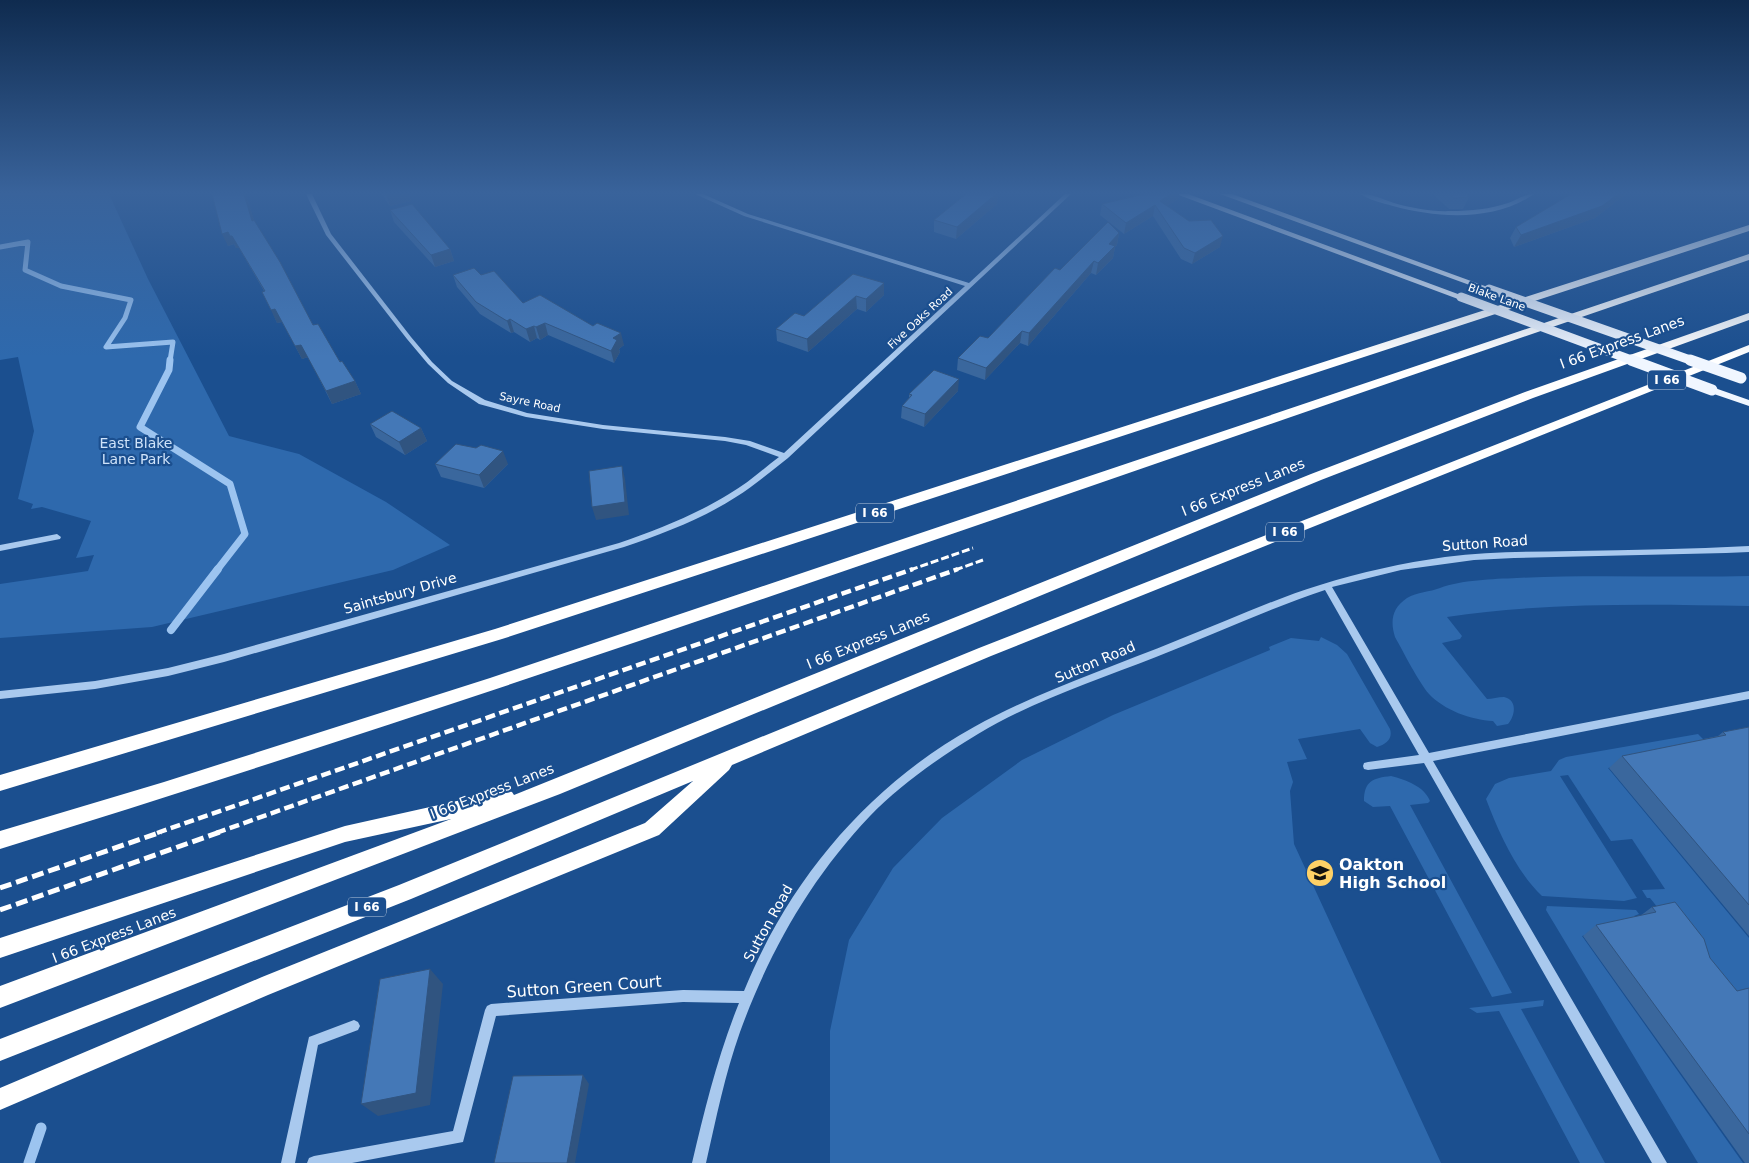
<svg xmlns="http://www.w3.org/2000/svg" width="1749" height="1163" font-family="'DejaVu Sans',sans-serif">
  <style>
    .green { fill: #2e69ad }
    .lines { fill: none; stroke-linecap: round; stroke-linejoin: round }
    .stream-far3 { stroke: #9cc4f0; stroke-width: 5 }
    .stream-far2 { stroke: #9cc4f0; stroke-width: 7 }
    .stream-far1 { stroke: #9cc4f0; stroke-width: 8 }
    .stream { stroke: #9cc4f0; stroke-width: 11 }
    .minor { fill: #a9c9ee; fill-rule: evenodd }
    .major { fill: #f0f6ff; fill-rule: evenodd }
    .highway { fill: #fff; fill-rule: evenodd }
    .rail-far2 { stroke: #fff; stroke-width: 3; stroke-dasharray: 8 3; stroke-linecap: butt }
    .rail-far1 { stroke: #fff; stroke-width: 4.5; stroke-dasharray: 10 4.5; stroke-linecap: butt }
    .rail { stroke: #fff; stroke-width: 5; stroke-dasharray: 12 5; stroke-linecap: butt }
    .major-bridge-far1 { stroke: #f0f6ff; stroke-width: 9 }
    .major-bridge { stroke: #f0f6ff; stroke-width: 11 }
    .wall { fill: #3a679d }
    .shaded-wall { fill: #305480 }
    .building { fill: #4478b7; stroke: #305480 }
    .labels { text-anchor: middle; stroke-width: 4.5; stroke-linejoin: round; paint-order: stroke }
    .far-street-label { font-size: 11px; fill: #fff; stroke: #1b4f8f }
    .shield { fill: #1b4f8f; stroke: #bbcadd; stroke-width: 1 }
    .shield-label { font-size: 12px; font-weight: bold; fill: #fff }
    .street-label { font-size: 14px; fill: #fff; stroke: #1b4f8f }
    .park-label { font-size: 14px; fill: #cfe3fa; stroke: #1b4f8f }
    .near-poi-label { font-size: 16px; font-weight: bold; fill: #fff; stroke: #1b4f8f; text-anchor: start }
    .near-street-label { font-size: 16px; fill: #fff; stroke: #1b4f8f }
  </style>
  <rect width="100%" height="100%" fill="#1b4f8f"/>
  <path class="green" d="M0 194H109L148 279 229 436 299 454 386 502 450 545 393 570 152 627 0 638V584L88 571 94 555 76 558 91 521 42 507 31 509 33 504 18 499 34 431 18 357 0 360Z
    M1749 576V606C1648 604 1547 602 1447 617L1462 636 1460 639 1442 643 1487 699C1492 699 1498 697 1504 697 1518 700 1515 716 1508 724L1497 726 1493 721C1471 720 1444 710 1429 694 1418 681 1404 653 1395 637 1390 621 1392 608 1407 598 1417 592 1430 592 1440 588 1461 580 1493 579 1517 578 1594 574 1672 578 1749 576Z
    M1321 637 1337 645 1347 654 1390 729C1393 739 1386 744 1377 747L1370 743 1360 729 1298 739 1307 759 1287 762 1293 782 1290 791 1294 844 1441 1163H830V1031L849 940 893 868 942 818 1022 760 1113 715 1270 650 1269 647 1291 638 1319 641Z
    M1698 734 1711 747 1608 768 1749 938V991L1719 999 1691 949 1650 898H1647L1642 890 1665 889 1632 839 1611 841 1568 775 1560 776 1637 898 1624 901 1542 896C1516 871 1499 833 1486 799L1495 784 1509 778 1551 771 1559 760 1566 757Z
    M1391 776C1406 780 1424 786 1430 801L1428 803 1410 805 1512 993 1492 997 1390 806 1373 807 1364 801C1364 781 1373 778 1391 776Z
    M1547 906 1636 910 1639 914 1634 916 1637 922 1582 936 1743 1163H1698L1546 910Z
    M1544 1000 1543 1006 1521 1009 1605 1163H1580L1499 1011 1477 1013 1469 1008Z"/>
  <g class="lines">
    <path class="stream-far3" d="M0 247 28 242 25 270 61 286 131 300 125 318 106 347 173 342 170 361"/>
    <path class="stream-far2" d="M170 360 169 370 140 427 230 484 245 534 217 570"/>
    <path class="stream-far1" d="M171 630 218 569"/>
    <path class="stream" d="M29 1163 41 1128"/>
    <path class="minor" d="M306 194H312L331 234 411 337 432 362 452 381 485 400 527 413 603 425 725 437 750 441 784 453 965 286 744 216 695 194H703L748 214 969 283 1065 194H1071L788 458C771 471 754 486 736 497 702 519 662 534 624 547L224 662 168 676 95 689 0 699V691L95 681 168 668 224 654 619 543C657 530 695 515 729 494 747 484 763 469 779 457L746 445 725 441 603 429 526 417 479 404 448 383 428 364 407 339 326 235Z
      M1360 194C1372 194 1383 199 1394 203 1412 208 1432 212 1451 211 1471 211 1490 209 1508 203 1517 200 1524 194 1534 194 1494 222 1437 218 1393 206 1382 203 1370 200 1360 194Z
      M57 534 61 537 60 539 0 551V545Z
      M1749 546V552L1726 553 1514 558 1474 560 1401 570 1332 587 1429 753 1749 691V699L1433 761 1667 1163H1652L1424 763 1368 770 1364 769 1363 766 1364 763 1368 762 1419 755 1325 590C1268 609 1213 635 1156 657 1097 680 1033 701 978 734 941 756 900 785 870 816 811 878 769 952 740 1032 725 1074 716 1119 706 1163H692C705 1108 718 1055 739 1003L683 1002 496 1016 463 1142 352 1163H307L309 1158 314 1156 453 1131 485 1010 487 1006 491 1004 683 990 744 991C789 880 869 785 974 727 1039 691 1110 668 1178 640 1225 622 1271 600 1320 585 1361 572 1403 563 1445 557 1488 551 1531 552 1574 551 1632 550 1691 549 1749 546Z
      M354 1020 358 1022 360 1026 358 1030 318 1045 295 1163H281L309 1037Z"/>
    <path class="major" d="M1176 194H1188L1466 297 1464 299H1458Z
      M1220 194H1232L1493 289 1489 292 1486 291Z
      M1712 387 1749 400V406L1708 392 1707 390Z"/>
    <path class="highway" d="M1749 225V231L502 639 0 791V775L495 629Z
      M1749 254V260C1166 457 588 667 0 849V831L164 782 490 678Z
      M1749 313V320L1533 398 1321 480 560 794 0 1008V986L451 819 345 842 0 958V938L345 826 506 790 512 792 514 795 1311 474 1525 392Z
      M1749 345V352L991 656 732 765 729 770 659 835 268 995 0 1110V1088L262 977 645 823 693 781 411 899 0 1061V1039L399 885 979 648Z"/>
    <path class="rail-far2" d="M910 570 973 548
      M955 570 983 560"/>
    <path class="rail-far1" d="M157 833 913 569
      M216 833 958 569"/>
    <path class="rail" d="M0 888 161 832
      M0 910 220 832"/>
    <path class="major-bridge-far1" d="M1489 289 1693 361
      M1461 297 1634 361"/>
    <path class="major-bridge" d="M1631 360 1712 390
      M1690 360 1741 378"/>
  </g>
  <path class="wall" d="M212 194H246L254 221 313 325 355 381 361 394 332 404 308 357 302 359 282 322 277 323 264 291 239 248H236L234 244 228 246Z
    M381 194H409L411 201 390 206Z
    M966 194H998L997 204 956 239 934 232V220Z
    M1144 194H1179L1178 199 1167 206 1220 247 1192 264 1181 259 1153 216 1124 234 1100 215 1102 204Z
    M1433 194H1468L1469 197 1463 209H1449Z
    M1571 194H1626L1595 218 1514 247 1510 238 1516 227Z
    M390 210 450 249 454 261 435 267 394 222Z
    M1119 233 1117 245 1115 247 1113 258 1096 275 1091 273 1028 346 1020 343 985 380 957 370 958 358 988 338 1060 270Z
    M453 275H481L523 303 624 345 619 349 620 352 614 363 548 335 540 340 537 338 530 342 514 332 511 333 480 314 457 287Z
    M884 283V295L866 312 857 309 808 352 777 341 776 329 804 316Z
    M958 391 924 427 901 418 902 406 909 398V394Z
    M370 424 421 428 427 441 405 455 376 437Z
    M435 464H508L484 488 441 477Z
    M1749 727V936L1609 768 1622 756 1718 736 1723 732Z
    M1652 907 1710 958 1737 991 1749 988V1163H1745L1583 936 1596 925 1640 916Z"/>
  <path class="shaded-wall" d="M244 194H246L258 233 252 221Z
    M386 194H409L411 201 390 206Z
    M996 194H998L997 204 956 239 957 227Z
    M1171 194H1179L1178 199 1159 211 1160 201Z
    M1618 194H1626L1595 218 1514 247 1521 235Z
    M1155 205 1153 216 1124 234 1126 223Z
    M228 232 232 236 239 248H236L234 244 228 246 222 234Z
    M1119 233 1117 245 1115 247 1113 258 1096 275 1098 263 1109 244Z
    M1223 236 1220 247 1192 264 1195 253Z
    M450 249 454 261 435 267 431 255Z
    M1094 261 1091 273 1028 346 1029 333Z
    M884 283V295L866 312V299Z
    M856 296 857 309 808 352 807 339Z
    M275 309 282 322 277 323 271 310Z
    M510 319 514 332 511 333 507 321Z
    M545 323 548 335 540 340 536 327Z
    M534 326 537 338 530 342 526 329Z
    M1022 331 1020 343 985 380 986 368Z
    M621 333 624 345 619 349 620 352 614 363 611 351 613 338Z
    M301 345 308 357 302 359 295 346Z
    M959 379 958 391 924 427 925 414Z
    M355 381 361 394 332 404 326 391Z
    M421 428 427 441 405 455 399 442Z
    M503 451 508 464 484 488 479 475Z
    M622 466 625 479 629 515 596 520 592 507Z
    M430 969 443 984 430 1105 378 1116 361 1104Z
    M583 1075 589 1084 575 1163H567Z"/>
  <path class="building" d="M212 194H244L252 221 254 220 280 262 313 325 318 324 340 362 342 361 355 381 326 391 301 345 295 346 275 309 271 310 262 292 265 291 232 236H230L228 232 222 234Z
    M966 194H996L957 227 934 220Z
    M1144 194H1171L1160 201 1189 221 1211 220 1223 236 1195 253 1184 248 1155 205 1126 223 1102 204Z
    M1451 194H1468L1469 197 1454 198Z
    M1571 194H1618L1602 206 1521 235 1516 227Z
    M412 204 450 249 431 255 390 210Z
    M1108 222 1119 233 1109 244 1115 246 1098 263 1094 261 1029 333 1022 331 986 368 958 358 980 336 988 338 1055 268 1060 270Z
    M474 268 481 275 494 271 523 303 540 295 593 326 597 323 621 333 613 338 617 340 611 351 545 323 536 327 534 326 526 329 510 319 507 321 476 302 453 275Z
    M853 274 884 283 866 299 856 296 807 339 776 329 795 313 804 316Z
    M934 370 959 379 925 414 902 406 912 395 909 394Z
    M392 411 421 428 399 442 370 424Z
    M456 444 476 448 481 445 503 451 479 475 435 464Z
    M622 466 625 502 592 507 589 471Z
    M1749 727V905L1622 756 1726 735 1723 732Z
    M1675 902 1704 939 1710 958 1737 991 1749 988V1134L1596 925 1656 912 1652 907Z
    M430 969 416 1093 361 1104 380 979Z
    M583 1075 567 1163H494L513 1076Z"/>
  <linearGradient id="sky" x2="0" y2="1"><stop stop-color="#0f2b4f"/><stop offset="0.54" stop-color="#39639b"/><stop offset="1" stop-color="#39639b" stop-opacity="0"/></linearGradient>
  <rect width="1749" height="357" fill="url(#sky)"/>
  <defs>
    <symbol id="school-disc" viewBox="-11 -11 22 22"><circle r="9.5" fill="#ffd166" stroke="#1b4f8f"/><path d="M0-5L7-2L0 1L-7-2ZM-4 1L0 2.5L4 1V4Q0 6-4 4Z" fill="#111"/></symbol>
  </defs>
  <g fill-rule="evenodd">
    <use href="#school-disc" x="1304" y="857" width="32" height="32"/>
  </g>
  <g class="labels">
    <g class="far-street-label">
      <text transform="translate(1497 297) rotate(20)" y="4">Blake Lane</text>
      <text transform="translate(920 318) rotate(-43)" y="4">Five Oaks Road</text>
      <text transform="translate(530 402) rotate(12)" y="4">Sayre Road</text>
    </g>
    <g class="shield">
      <rect x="1648" y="370.5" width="38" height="19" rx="4"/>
      <rect x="856" y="503.5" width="38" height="19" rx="4"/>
      <rect x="1266" y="522.5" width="38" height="19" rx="4"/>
      <rect x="348" y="897.5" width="38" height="19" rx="4"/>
    </g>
    <g class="shield-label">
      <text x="1667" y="384">I 66</text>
      <text x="875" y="517">I 66</text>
      <text x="1285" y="536">I 66</text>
      <text x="367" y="911">I 66</text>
    </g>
    <g class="street-label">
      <text transform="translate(1622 342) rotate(-20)" y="5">I 66 Express Lanes</text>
      <text transform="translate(1243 487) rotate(-22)" y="5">I 66 Express Lanes</text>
      <text transform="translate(1485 543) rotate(-4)" y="5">Sutton Road</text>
      <text transform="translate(400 593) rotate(-16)" y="5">Saintsbury Drive</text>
      <text transform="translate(868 640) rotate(-22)" y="5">I 66 Express Lanes</text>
      <text transform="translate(1095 662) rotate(-23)" y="5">Sutton Road</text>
      <text transform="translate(492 791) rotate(-21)" y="5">I 66 Express Lanes</text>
      <text transform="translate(768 923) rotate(-61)" y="5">Sutton Road</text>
      <text transform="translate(114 935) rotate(-21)" y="5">I 66 Express Lanes</text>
    </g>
    <g class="park-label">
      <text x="136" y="448">East Blake<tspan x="136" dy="16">Lane Park</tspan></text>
    </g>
    <g class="near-poi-label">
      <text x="1339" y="870">Oakton<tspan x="1339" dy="18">High School</tspan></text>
    </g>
    <g class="near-street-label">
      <text transform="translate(584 986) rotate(-4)" y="6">Sutton Green Court</text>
    </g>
  </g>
</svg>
